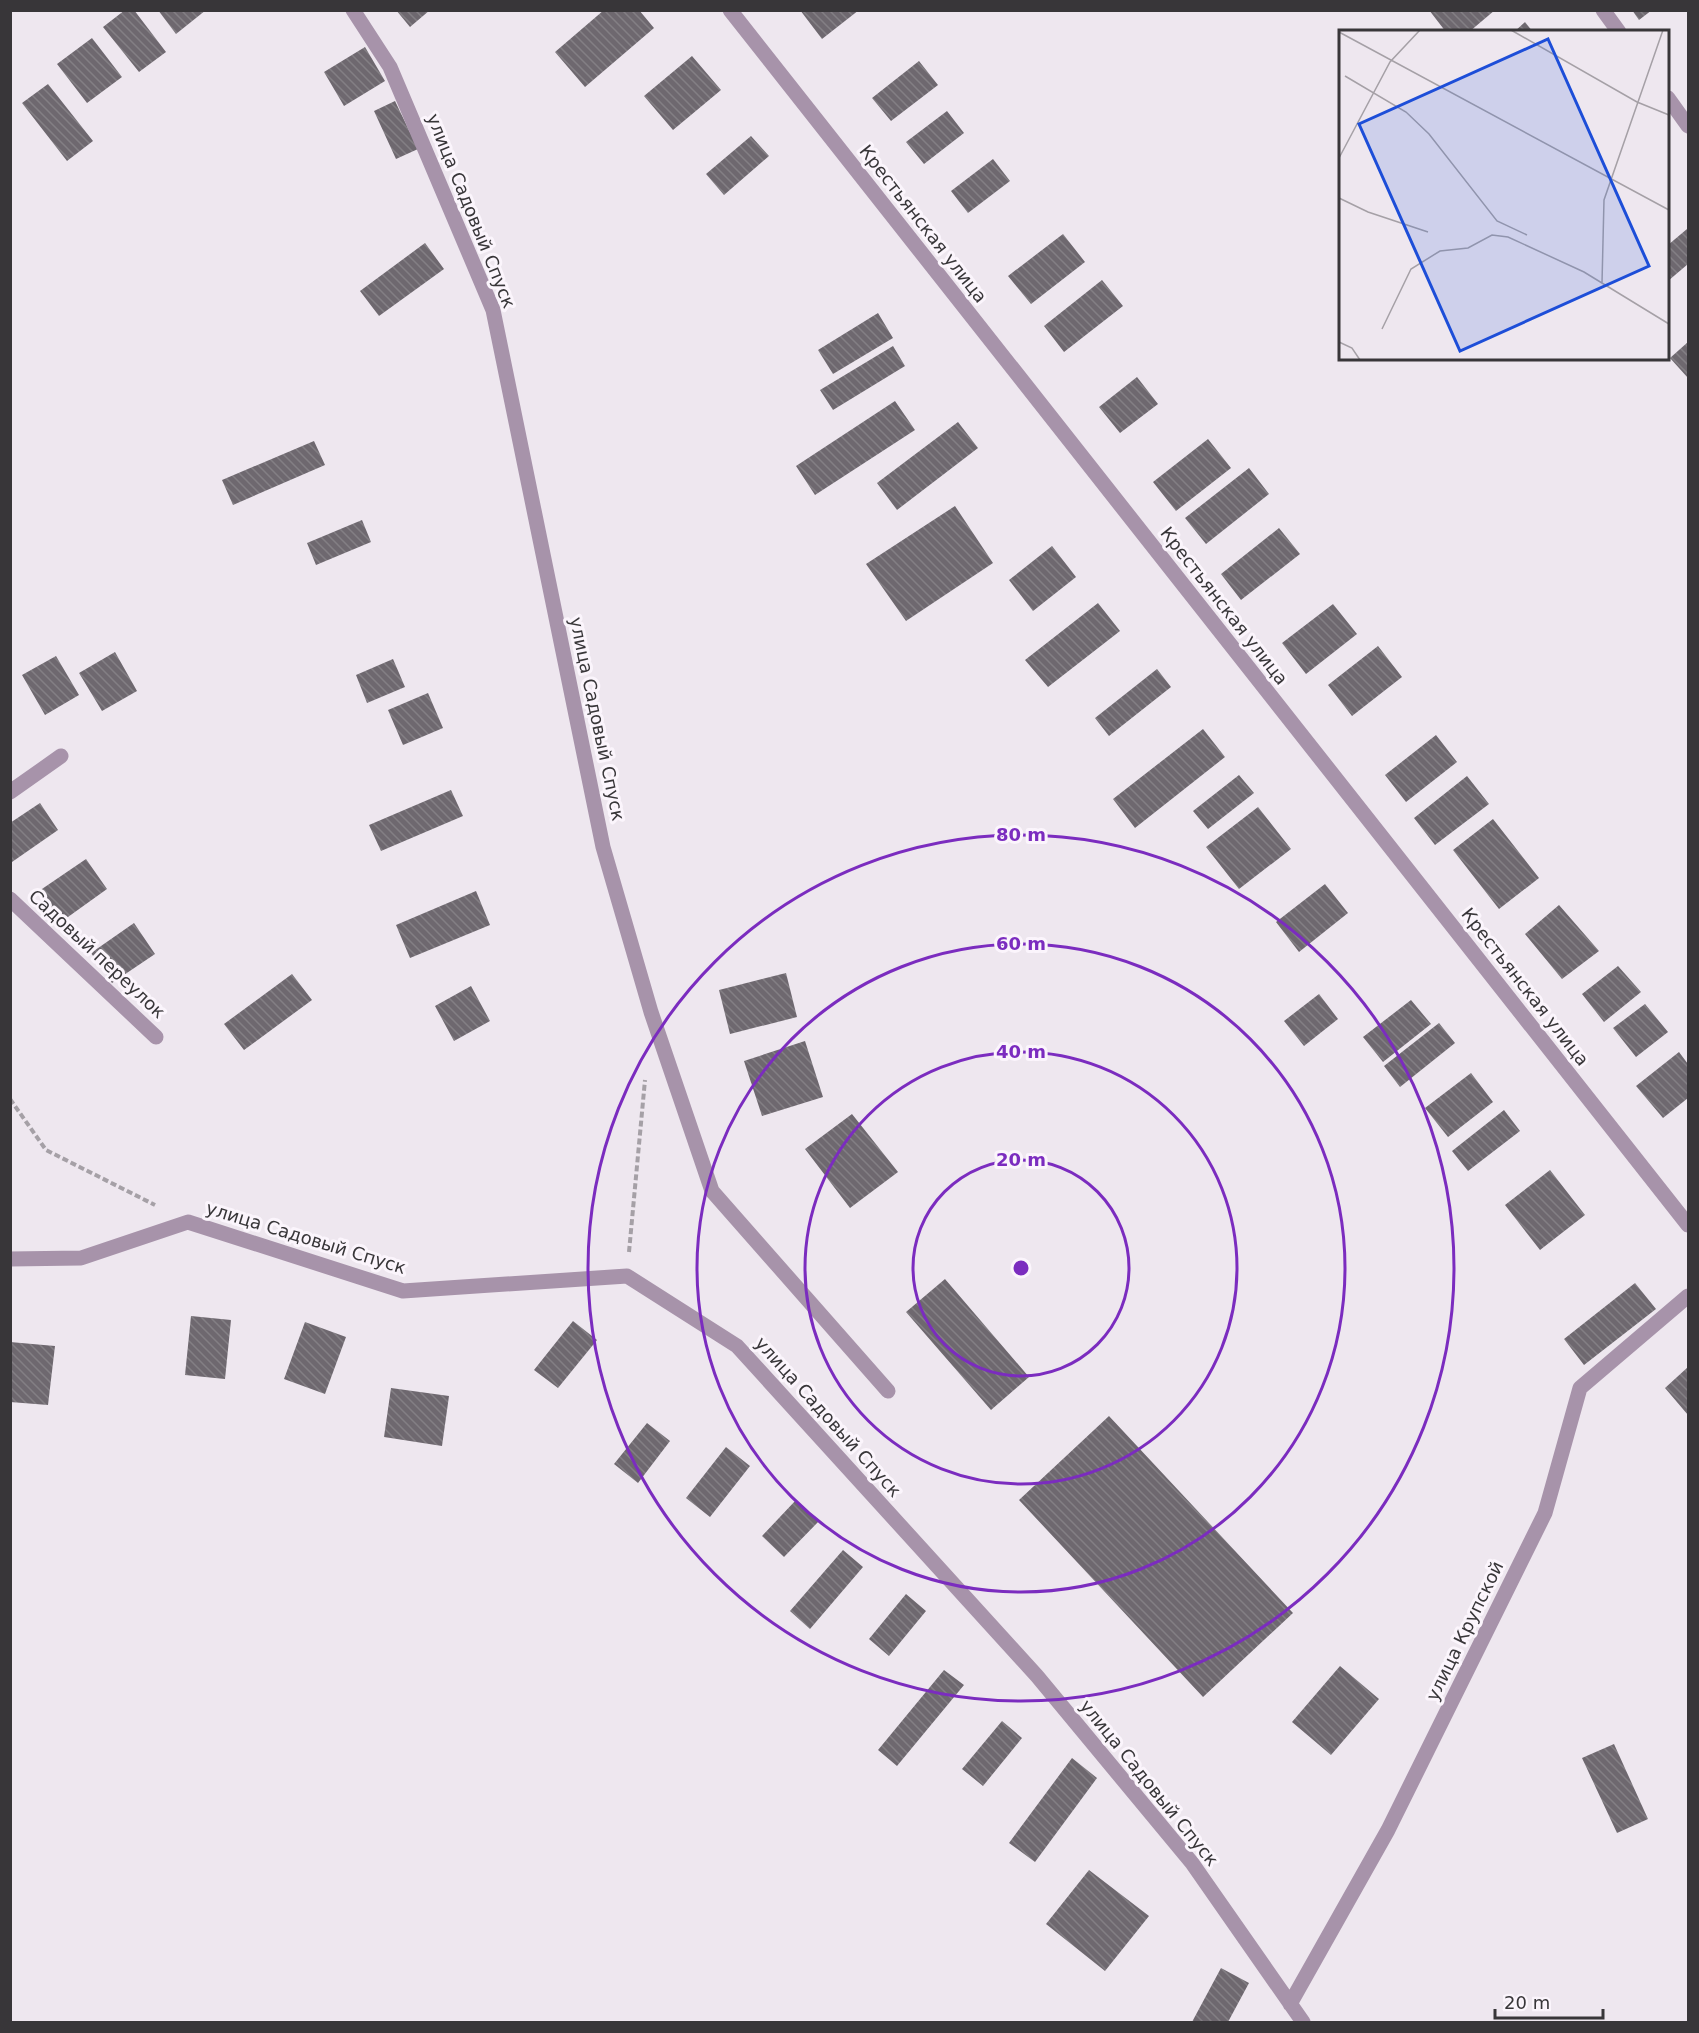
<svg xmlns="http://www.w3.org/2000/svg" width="1699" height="2033" font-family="'DejaVu Sans',sans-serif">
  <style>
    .building { fill: url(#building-back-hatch) }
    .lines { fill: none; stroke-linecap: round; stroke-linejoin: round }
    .path { stroke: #a5a0a6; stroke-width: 4; stroke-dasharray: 6 3; stroke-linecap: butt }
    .lane { stroke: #a793aa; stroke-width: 15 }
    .street { stroke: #a793aa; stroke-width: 15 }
    .ring { fill: none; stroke: #7b2cbf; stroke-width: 3 }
    .labels { text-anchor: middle; stroke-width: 6; stroke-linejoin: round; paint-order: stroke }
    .street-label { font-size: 18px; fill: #383639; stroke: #fbf5fc }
    .inset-road { fill: none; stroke: #a5a0a6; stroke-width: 1.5 }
    .view { fill: #1d4ed8; fill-opacity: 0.15; stroke: #1d4ed8; stroke-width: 3 }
    .inset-edge { fill: none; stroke: #383639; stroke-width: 3 }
    .centre { fill: #7b2cbf; stroke: #fbf5fc; stroke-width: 3 }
    .ring-label { font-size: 18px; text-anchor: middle; font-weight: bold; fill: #7b2cbf; stroke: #fbf5fc; stroke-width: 6; stroke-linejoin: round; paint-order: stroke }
  </style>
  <defs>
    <pattern id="building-back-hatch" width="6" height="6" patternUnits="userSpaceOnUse" patternTransform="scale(1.5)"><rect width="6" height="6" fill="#6e686f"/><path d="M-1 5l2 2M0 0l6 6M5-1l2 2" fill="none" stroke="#837f84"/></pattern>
  </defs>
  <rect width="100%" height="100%" fill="#eee7ef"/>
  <path class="building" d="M125 10H134L166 52 139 72 103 27Z
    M158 10H206L176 34Z
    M396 10H430L410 27Z
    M604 10H639L654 28 585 87 555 52Z
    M800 10H859L822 39Z
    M1429 10H1495L1469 32H1446Z
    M1632 10H1652L1639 20Z
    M1525 22 1533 32H1514Z
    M92 38 122 77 87 103 57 64Z
    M365 47 385 81 344 106 324 72Z
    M692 56 721 90 673 130 644 96Z
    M919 61 938 85 891 121 872 98Z
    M48 84 93 141 67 161 22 103Z
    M395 101 418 149 396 159 374 111Z
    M947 111 964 133 924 164 906 142Z
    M751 136 769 156 724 195 706 174Z
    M993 159 1010 181 968 213 951 191Z
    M1687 229 1688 264 1668 281V245Z
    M1063 234 1085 262 1031 304 1008 276Z
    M425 243 444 269 379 316 360 291Z
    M1102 280 1123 306 1064 352 1044 326Z
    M878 313 893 338 833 374 818 350Z
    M1688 342V378L1670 358Z
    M893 346 905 366 833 410 820 390Z
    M1137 377 1158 404 1120 433 1099 407Z
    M895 401 915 430 815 495 796 466Z
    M958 422 978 448 897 510 877 483Z
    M1208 439 1231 468 1176 511 1153 482Z
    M314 441 325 465 233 505 222 480Z
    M1249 468 1269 494 1206 544 1185 518Z
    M955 506 993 563 906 621 866 564Z
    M362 520 371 542 316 565 307 543Z
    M1279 528 1300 554 1241 600 1221 574Z
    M1052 546 1076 577 1033 611 1009 580Z
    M1098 603 1120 631 1048 687 1025 660Z
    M1333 604 1357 634 1306 674 1282 643Z
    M1378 646 1402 677 1352 716 1328 685Z
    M115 652 137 691 102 711 79 673Z
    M56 656 79 695 45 715 22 675Z
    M393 659 405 687 367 703 356 675Z
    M1157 669 1171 687 1109 736 1095 718Z
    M428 693 443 728 403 745 388 710Z
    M1203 729 1225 757 1135 828 1113 799Z
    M1436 735 1457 762 1406 802 1385 775Z
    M1239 775 1254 793 1208 829 1193 811Z
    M1467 776 1489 804 1435 845 1414 818Z
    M451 790 463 816 381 851 369 825Z
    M40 803 58 830 12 862 10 823Z
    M1258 807 1291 849 1239 889 1206 847Z
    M1493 819 1539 878 1499 909 1453 850Z
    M86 859 107 889 61 922 39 891Z
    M1325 884 1348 913 1299 952 1276 922Z
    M476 891 490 925 410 958 396 925Z
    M1559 905 1599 951 1562 979 1525 934Z
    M134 923 155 954 112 983 91 953Z
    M1618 966 1641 992 1604 1022 1582 994Z
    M786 973 797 1017 730 1034 719 990Z
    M292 974 312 1000 244 1050 224 1024Z
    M471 986 490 1021 454 1041 435 1006Z
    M1319 994 1338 1019 1304 1046 1284 1021Z
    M1411 1000 1431 1024 1383 1062 1363 1037Z
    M1645 1004 1668 1032 1636 1057 1613 1028Z
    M1439 1023 1455 1043 1400 1087 1384 1066Z
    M805 1041 823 1097 762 1116 744 1061Z
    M1679 1052 1688 1064V1098L1663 1118 1636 1086Z
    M1471 1073 1493 1102 1448 1137 1425 1108Z
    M1504 1110 1520 1131 1468 1171 1452 1151Z
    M852 1114 898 1172 850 1208 805 1149Z
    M1550 1170 1585 1215 1540 1250 1505 1205Z
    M945 1279 1029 1377 991 1410 906 1312Z
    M1635 1283 1656 1309 1584 1365 1564 1339Z
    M191 1316 231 1320 225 1379 185 1375Z
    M573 1321 597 1340 558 1388 534 1370Z
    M305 1322 346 1337 325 1394 284 1379Z
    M10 1342 55 1346 48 1405 10 1402Z
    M1688 1367V1415L1665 1388Z
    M391 1388 449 1396 442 1446 384 1437Z
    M1109 1416 1293 1613 1203 1697 1019 1500Z
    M647 1423 670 1441 638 1483 614 1464Z
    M726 1447 750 1466 710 1517 686 1498Z
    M796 1500 819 1521 784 1557 762 1536Z
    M843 1550 863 1567 810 1629 790 1611Z
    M906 1594 926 1611 889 1656 869 1639Z
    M1340 1666 1379 1699 1331 1755 1292 1722Z
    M944 1670 964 1685 897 1766 878 1750Z
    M1002 1721 1022 1738 983 1786 962 1769Z
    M1614 1744 1648 1819 1617 1833 1582 1758Z
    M1072 1758 1097 1778 1035 1862 1009 1843Z
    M1089 1870 1149 1916 1105 1971 1046 1924Z
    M1221 1968 1249 1983 1228 2022H1192Z"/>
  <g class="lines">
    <path class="path" d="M10 1099 46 1150 155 1205
      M629 1252 645 1080"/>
    <path class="lane" d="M353 10 390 67 493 310 603 847 651 1012 712 1191 888 1391
      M10 792 61 756"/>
    <path class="street" d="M730 10 1688 1225
      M1603 10 1619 32
      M1668 98 1688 126
      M10 899 156 1037
      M10 1259 81 1258 188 1222 403 1291 627 1276 737 1346 1037 1676 1192 1863 1303 2022
      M1290 2004 1388 1830 1545 1513 1580 1388 1688 1296"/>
  </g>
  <g class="ring">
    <circle cx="1021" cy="1268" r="108"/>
    <circle cx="1021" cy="1268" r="216"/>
    <circle cx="1021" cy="1268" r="324"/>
    <circle cx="1021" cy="1268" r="433"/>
  </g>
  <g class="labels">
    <g class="street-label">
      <text transform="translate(471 211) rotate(68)" y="6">улица Садовый Спуск</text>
      <text transform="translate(923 224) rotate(52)" y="6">Крестьянская улица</text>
      <text transform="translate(1224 606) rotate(52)" y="6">Крестьянская улица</text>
      <text transform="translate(597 719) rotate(78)" y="6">улица Садовый Спуск</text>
      <text transform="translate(97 954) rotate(43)" y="6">Садовый переулок</text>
      <text transform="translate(1525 987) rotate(52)" y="6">Крестьянская улица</text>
      <text transform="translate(306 1238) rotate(17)" y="6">улица Садовый Спуск</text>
      <text transform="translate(828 1417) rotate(48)" y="6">улица Садовый Спуск</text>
      <text transform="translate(1465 1631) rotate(-64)" y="6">улица Крупской</text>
      <text transform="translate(1149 1783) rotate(51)" y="6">улица Садовый Спуск</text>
    </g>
  </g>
  <g transform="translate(1339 30)">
    <rect width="330" height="330" fill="#eee7ef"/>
    <path class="inset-road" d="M172 0 298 72 330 85M0 2 330 180M6 46 67 82 90 104 158 191 188 205M0 128 51 32 81 0M0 168 29 182 89 202M263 253 265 170 324 0M43 299 72 239 101 221 129 218 153 205 169 207 245 242 330 294M0 312 13 318 21 330"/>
    <path class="view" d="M209 9 310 236 121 321 20 94Z"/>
    <rect width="330" height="330" class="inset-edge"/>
  </g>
  <circle cx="1021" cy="1268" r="9" class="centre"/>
  <g class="ring-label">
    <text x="1021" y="841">80 m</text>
    <text x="1021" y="950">60 m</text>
    <text x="1021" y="1058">40 m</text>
    <text x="1021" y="1166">20 m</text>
  </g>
  <rect width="1699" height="2033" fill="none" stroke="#383639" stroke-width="24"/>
  <path d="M1495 2009v9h108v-9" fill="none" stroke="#383639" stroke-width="3"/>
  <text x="1504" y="2009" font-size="18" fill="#383639" stroke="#fbf5fc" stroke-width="4.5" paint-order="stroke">20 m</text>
</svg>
